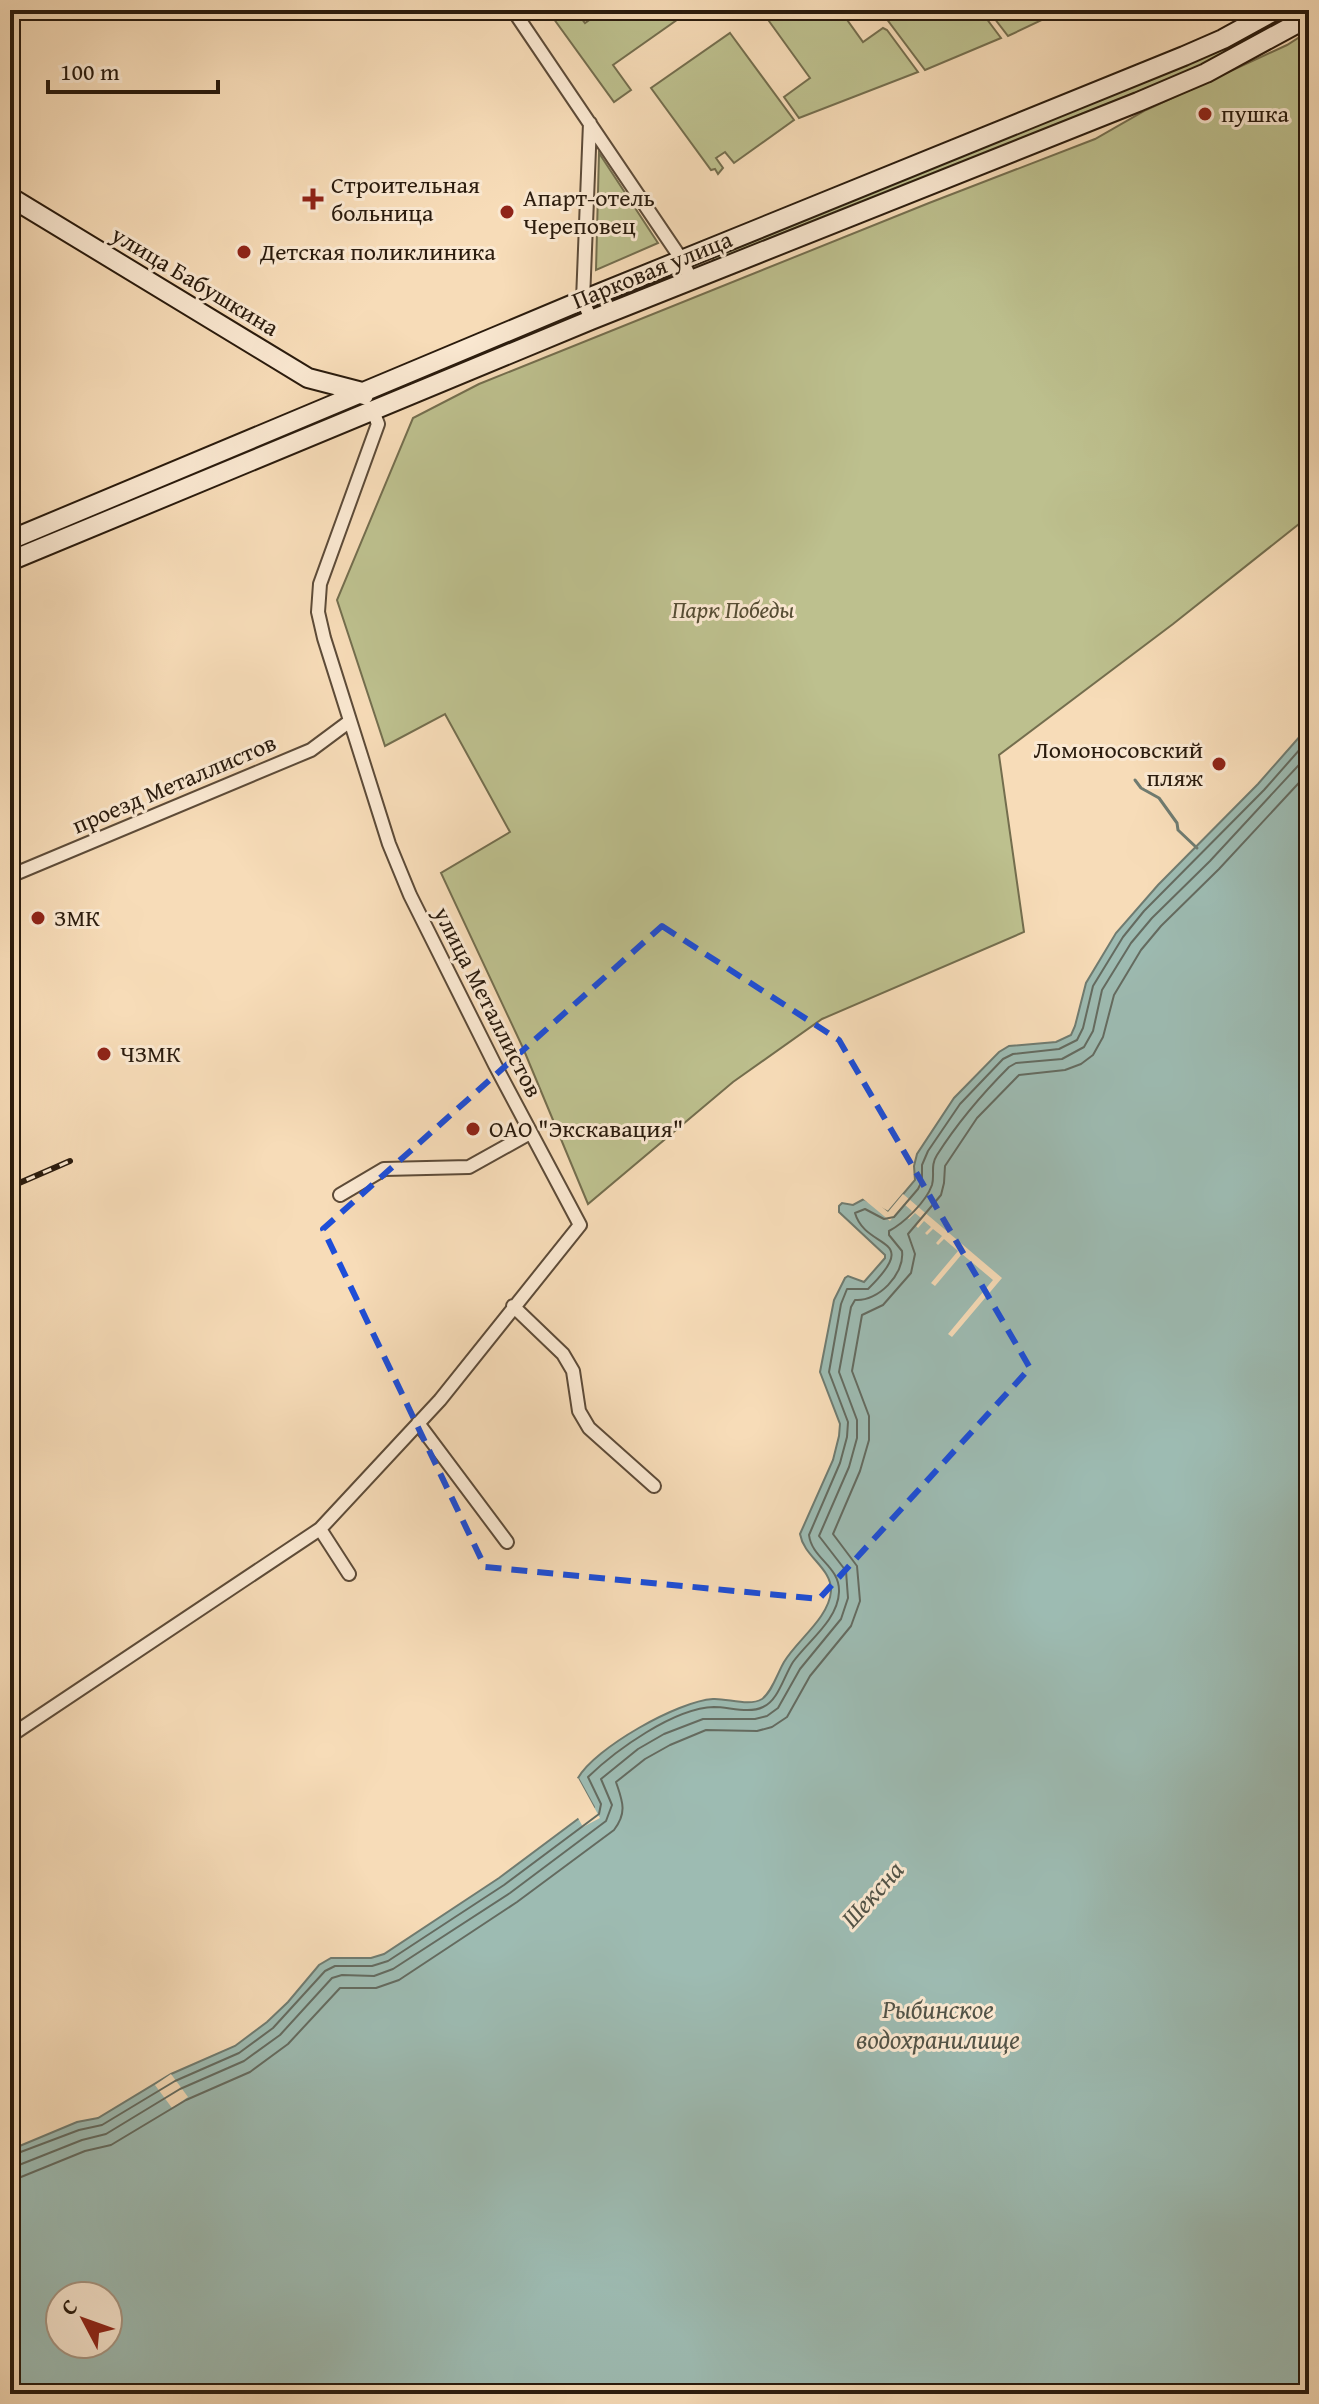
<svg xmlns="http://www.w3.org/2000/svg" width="1319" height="2404" font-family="'Gentium Book Plus',serif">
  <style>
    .green { fill: #bdc08e; stroke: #746e4e; stroke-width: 2 }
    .water { fill: #9dbbb2; stroke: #6f7b70; stroke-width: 2; fill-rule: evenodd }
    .pier { fill: #f7dcb8 }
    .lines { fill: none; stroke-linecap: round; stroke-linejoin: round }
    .shore { stroke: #646b60; stroke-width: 2 }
    .stream { stroke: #6f7b70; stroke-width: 3 }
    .street-casing { stroke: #5d4b38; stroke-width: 16 }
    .secondary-casing { stroke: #2a1b0d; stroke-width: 22 }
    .street { stroke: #fae8d1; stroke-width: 12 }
    .secondary { stroke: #fae8d1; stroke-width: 18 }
    .rail-casing { stroke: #2a1b0d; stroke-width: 6 }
    .rail { stroke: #fae8d1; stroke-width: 3; stroke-dasharray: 9; stroke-linecap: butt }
    .marked { fill: none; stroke: #1d4ed8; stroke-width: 6; stroke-dasharray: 16 10; stroke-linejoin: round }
    .poi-dot { fill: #8f2418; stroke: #fae8d1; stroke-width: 3 }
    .labels { text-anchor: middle; stroke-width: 6; stroke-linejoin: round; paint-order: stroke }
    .poi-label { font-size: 24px; fill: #2a1b0d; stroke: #fae8d1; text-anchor: start }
    .street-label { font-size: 24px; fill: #2a1b0d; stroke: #fae8d1 }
    .park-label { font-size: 24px; font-style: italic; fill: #564d34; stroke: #fae8d1 }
    .water-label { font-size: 26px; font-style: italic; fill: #525347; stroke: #fae8d1 }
  </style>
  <rect width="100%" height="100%" fill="#f7dcb8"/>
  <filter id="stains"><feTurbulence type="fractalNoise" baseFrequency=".0025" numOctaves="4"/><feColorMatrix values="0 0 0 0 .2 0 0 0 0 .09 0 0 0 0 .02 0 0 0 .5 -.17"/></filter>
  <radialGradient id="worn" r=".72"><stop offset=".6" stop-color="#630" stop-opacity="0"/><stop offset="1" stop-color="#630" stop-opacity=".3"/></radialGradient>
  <path class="green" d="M558 10H575L585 23 603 10H691L613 65 631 90 614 102 551 15Z
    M761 10H840L863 42 883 28 887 30 918 72 799 118 784 97 810 78Z
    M880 10H980L1001 38 925 70Z
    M988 10H1036L1044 19 1008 36Z
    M1290 10H1303L1236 49 1187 72 714 262 712 256 1233 43Z
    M1309 31V516L1173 624 999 755 1024 932 822 1019 733 1082 588 1204 523 1048 441 873 510 832 445 714 385 746 337 600 413 418 479 384 929 203 1095 139 1146 110 1287 45Z
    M730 33 794 120 734 163 725 152 716 158 723 168 718 174 715 169 711 170 651 88Z
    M599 153 658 243 596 270Z"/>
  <path class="water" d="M1309 726V2394H10V2150L77 2122 98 2118 171 2074 235 2046 267 2022 288 2002 319 1965 331 1958H371L384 1954 499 1878 594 1807 578 1778C595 1748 678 1701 713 1699 727 1698 749 1707 762 1699 772 1692 778 1672 784 1662 797 1640 829 1618 831 1591 832 1568 804 1557 800 1534L833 1460 839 1436 840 1424 820 1372 834 1300 845 1278 848 1276 864 1282 885 1258V1255L839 1212V1206L842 1203 853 1205 864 1199 888 1212 915 1180 914 1166 917 1154 954 1098 999 1052 1009 1046 1056 1042 1071 1035 1075 1026 1086 983 1116 933 1158 885 1258 784ZM60 2296H108V2344H60Z"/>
  <path class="pier" d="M903 1194 1002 1278 952 1337 948 1334 993 1280 962 1254 935 1286 931 1283 958 1251 944 1239 938 1245 936 1243 942 1236 933 1229 927 1235 925 1233 931 1227 924 1221 918 1228 916 1226 921 1218 915 1213 909 1219 907 1218 912 1211 904 1204 890 1221 861 1197 865 1195 871 1198 888 1212Z
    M578 1778 600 1818 583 1827 577 1816 589 1806 574 1780Z
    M171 2074 188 2097 172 2108 155 2085Z"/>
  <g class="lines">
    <path class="shore" d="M10 2156 79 2130 102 2125 175 2081 239 2053 273 2028 325 1971 335 1966H372L388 1961 504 1885 599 1814 601 1804 588 1777C616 1750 674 1708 714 1707 729 1707 749 1714 763 1707 778 1701 784 1676 793 1662 808 1641 838 1620 839 1592 840 1566 812 1559 809 1535L840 1463 847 1437 848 1422 829 1372 841 1304 847 1289H868C923 1235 866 1251 855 1213L865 1209 884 1219 894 1217 918 1189 922 1181V1165L928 1151 960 1104 1003 1059 1013 1054 1059 1049 1077 1040 1083 1028 1093 986 1123 937 1144 911 1264 790 1309 739
      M10 2166 19 2165 82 2140 106 2134 180 2089 244 2061 280 2035 332 1978 342 1975 374 1976 393 1969 510 1893 606 1821 612 1805 601 1779 638 1749 664 1734 703 1719H755L767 1716 778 1708 800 1669 841 1619 848 1598 846 1571 819 1536 849 1467 857 1438V1420L839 1372 851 1307 855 1300C878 1302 905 1274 902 1251L889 1235V1231C904 1223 926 1202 932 1185 935 1174 930 1166 937 1155 958 1122 982 1094 1009 1067L1016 1063 1062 1059 1084 1047 1093 1031 1102 990 1131 943 1152 918 1210 861 1309 754
      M10 2178 21 2177 85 2151 111 2145 186 2100 250 2072 288 2044 340 1988H376L399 1980 517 1902 614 1830C628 1812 622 1800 616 1782L645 1759 670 1745 706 1730 757 1731 772 1727 787 1717 810 1676 851 1626 860 1601 857 1566 833 1534 860 1471 869 1440V1416L852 1371 862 1315 883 1305 911 1273 915 1254 908 1234 941 1195 944 1183 945 1166 977 1118 1019 1075 1065 1070 1081 1064 1093 1055 1103 1037 1114 995 1141 950 1161 926 1219 869 1309 772"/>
    <path class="stream" d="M1135 780 1141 788 1159 798 1177 823 1178 830 1197 848"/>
    <defs>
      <path id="street" d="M513 10 682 260 691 279
        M590 123 583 300 591 320
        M10 876 311 750 350 721
        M340 1195 384 1169 469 1167 530 1133
        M513 1306 563 1354 573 1371 579 1411 589 1428 654 1486
        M418 1423 507 1542
        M320 1529 349 1574
        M10 1736 320 1529 440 1400 580 1225 495 1065 410 895 389 844 324 638 318 612 320 584 378 424 373 411"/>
      <path id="secondary" d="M10 197 308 378 362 392 364 395
        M10 540 583 300 1184 56 1223 39 1276 10
        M10 561 591 320 1138 102 1206 73 1309 17"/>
    </defs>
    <use href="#street" class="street-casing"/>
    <use href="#secondary" class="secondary-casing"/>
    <use href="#street" class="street"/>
    <use href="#secondary" class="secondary"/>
    <defs>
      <path id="rail" d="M10 1187 70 1161"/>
    </defs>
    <use href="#rail" class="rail-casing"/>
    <use href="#rail" class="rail"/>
  </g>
  <path class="marked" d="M662 926 839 1040 1030 1368 819 1599 485 1567 323 1229Z"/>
  <g class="poi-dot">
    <circle cx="1205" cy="114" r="8"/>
    <path d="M309 187h8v8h8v8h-8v8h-8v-8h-8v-8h8z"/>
    <circle cx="507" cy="212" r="8"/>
    <circle cx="244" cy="252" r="8"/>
    <circle cx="1219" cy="764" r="8"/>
    <circle cx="38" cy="918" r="8"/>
    <circle cx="104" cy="1054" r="8"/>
    <circle cx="473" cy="1129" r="8"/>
  </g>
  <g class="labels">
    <g class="poi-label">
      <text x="1221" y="122">пушка</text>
      <text x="331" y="193">Строительная<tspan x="331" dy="28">больница</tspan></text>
      <text x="523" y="206">Апарт-отель<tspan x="523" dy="28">Череповец</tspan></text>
      <text x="260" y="260">Детская поликлиника</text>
      <text x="1203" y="758" text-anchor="end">Ломоносовский<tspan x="1203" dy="28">пляж</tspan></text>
      <text x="54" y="926">ЗМК</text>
      <text x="120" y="1062">ЧЗМК</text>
      <text x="489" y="1137">ОАО "Экскавация"</text>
    </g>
    <g class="street-label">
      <text transform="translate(652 270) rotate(-22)" y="8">Парковая улица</text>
      <text transform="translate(195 281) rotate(31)" y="8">улица Бабушкина</text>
      <text transform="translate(174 784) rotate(-23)" y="8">проезд Металлистов</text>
      <text transform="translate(488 1002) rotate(63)" y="8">улица Металлистов</text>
    </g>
    <g class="park-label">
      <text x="733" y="618">Парк Победы</text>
    </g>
    <g class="water-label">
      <text transform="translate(872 1894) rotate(-48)" y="9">Шексна</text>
      <text x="938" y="2018">Рыбинское<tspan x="938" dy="30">водохранилище</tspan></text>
    </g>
  </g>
  <rect width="1319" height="2404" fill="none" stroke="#f7dcb8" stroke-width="40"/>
  <rect x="12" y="12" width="1295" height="2380" fill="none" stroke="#2a1b0d" stroke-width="4"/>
  <rect x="20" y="20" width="1279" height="2364" fill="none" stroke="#2a1b0d" stroke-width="2"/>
  <g transform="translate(84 2320) rotate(311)"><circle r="38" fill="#fae8d1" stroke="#a79683" stroke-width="2"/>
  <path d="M0-6L14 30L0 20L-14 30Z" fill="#8f2418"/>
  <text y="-12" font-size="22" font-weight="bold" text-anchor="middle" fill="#2a1b0d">С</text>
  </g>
  <path d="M48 80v12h170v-12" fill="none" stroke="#2a1b0d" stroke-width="4"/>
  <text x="60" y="80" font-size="24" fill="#2a1b0d" stroke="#fae8d1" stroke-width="6" paint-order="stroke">100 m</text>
  <rect width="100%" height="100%" filter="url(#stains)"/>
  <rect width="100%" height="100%" fill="url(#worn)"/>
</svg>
